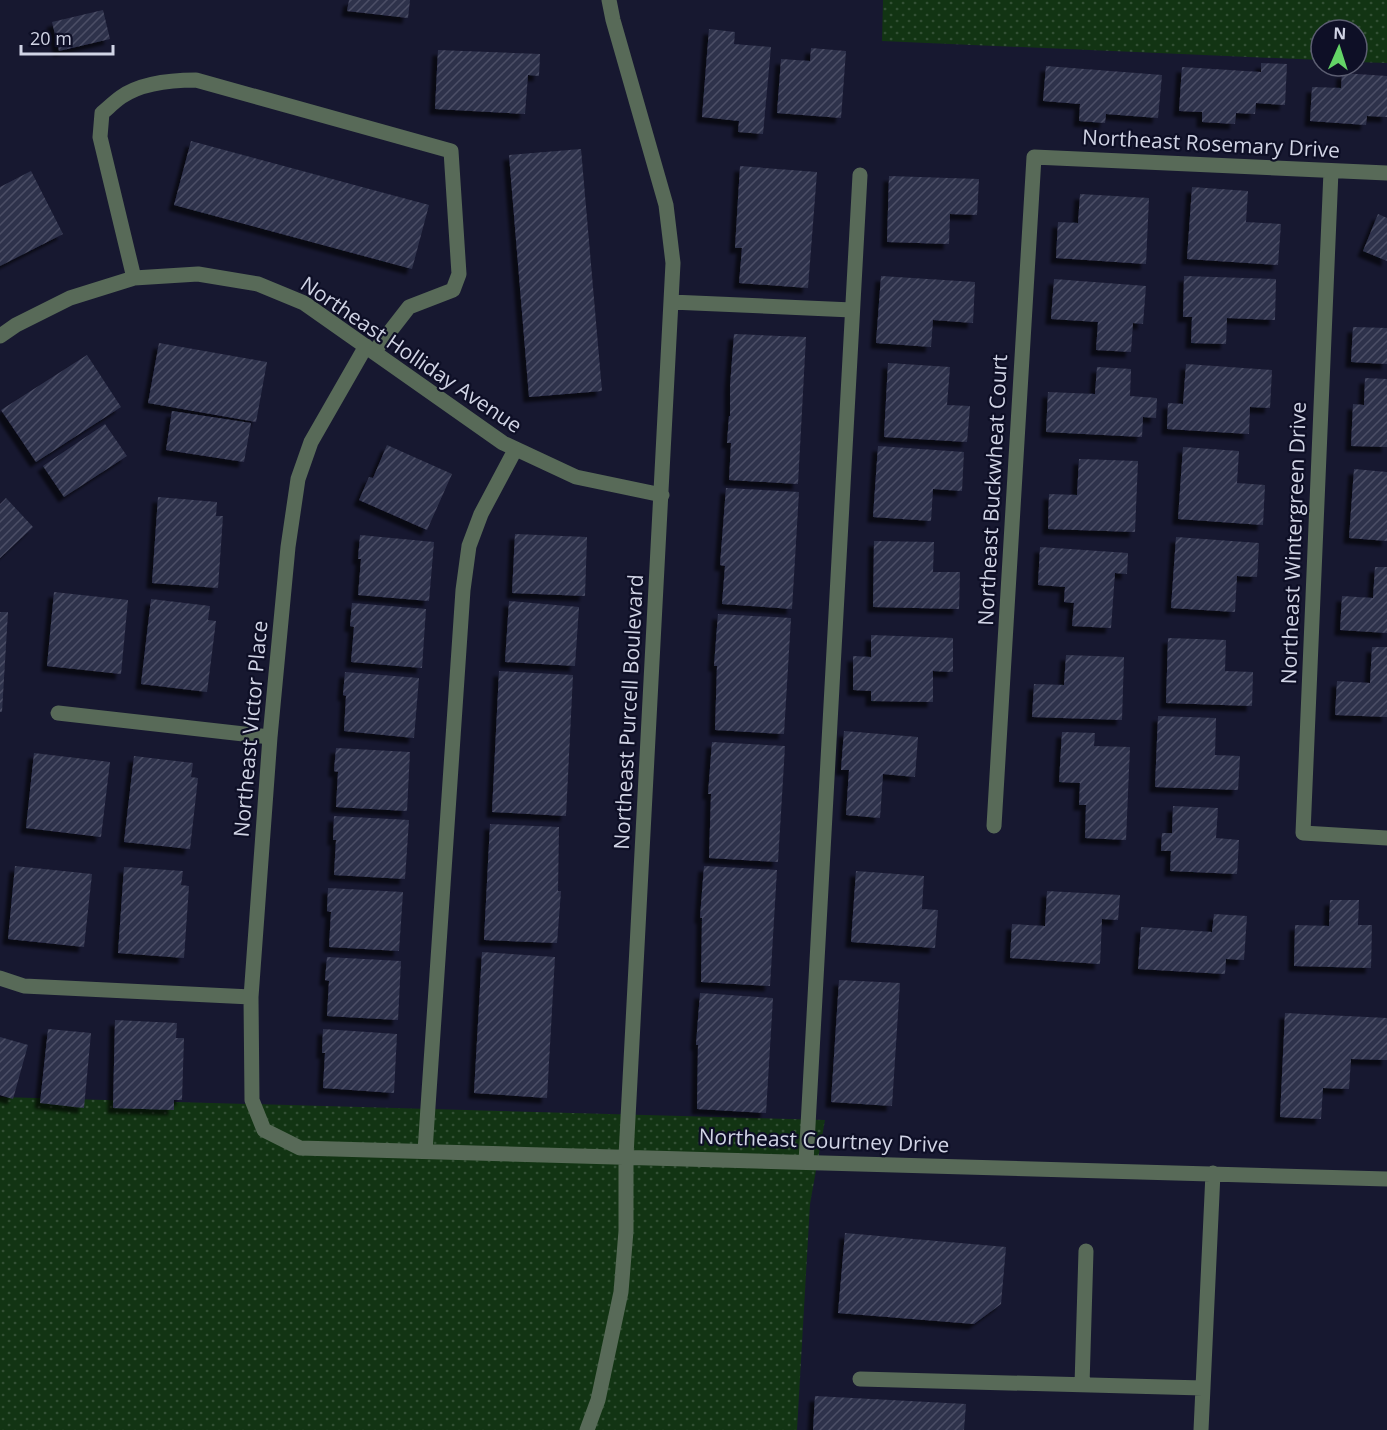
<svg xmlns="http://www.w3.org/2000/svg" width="1387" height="1430" font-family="'Open Sans',sans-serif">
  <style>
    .grass { fill: url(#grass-dots) }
    .building { fill: url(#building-hatch); filter: url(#shadow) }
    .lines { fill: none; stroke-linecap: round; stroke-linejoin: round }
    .minor { stroke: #586a58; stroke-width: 15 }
    .labels { text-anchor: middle; stroke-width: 4.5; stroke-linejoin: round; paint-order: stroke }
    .street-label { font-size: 21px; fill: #d1d4e5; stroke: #0e0f26 }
  </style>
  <defs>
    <pattern id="grass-dots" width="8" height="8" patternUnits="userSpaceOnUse" patternTransform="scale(1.5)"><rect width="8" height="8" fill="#123413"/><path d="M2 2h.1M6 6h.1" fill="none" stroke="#335035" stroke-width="1.8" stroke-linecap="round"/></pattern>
    <pattern id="building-hatch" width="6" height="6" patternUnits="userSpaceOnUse" patternTransform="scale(1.5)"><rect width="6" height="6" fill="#2f324c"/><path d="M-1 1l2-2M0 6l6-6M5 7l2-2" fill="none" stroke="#4c4f66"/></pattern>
    <filter id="shadow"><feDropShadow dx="-5.5" dy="5.5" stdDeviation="1.5" flood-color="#0009"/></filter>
  </defs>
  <rect width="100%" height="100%" fill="#171830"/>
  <path class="grass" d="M883 0H1387V63L1357 62V30H1321V60L882 41Z
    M0 1097 825 1120 810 1204 797 1430H0Z"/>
  <path class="building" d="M349 0H410L408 18 347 11Z
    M103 10 110 39 59 51 52 22Z
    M709 29 735 32 734 44 771 47 763 134 738 132 739 121 702 117Z
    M811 48 846 51 841 118 777 113 781 59 810 61Z
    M438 50 540 54 539 76 528 75 525 114 435 109Z
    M1261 63 1287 64 1285 105 1256 103 1255 114 1236 113 1235 124 1202 122V112L1179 111 1182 67 1261 72Z
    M1046 66 1162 75 1158 118 1106 114 1105 123 1079 121 1080 104 1043 101Z
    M1342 73 1387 76V117L1367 116 1366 125 1310 121 1312 87 1341 88Z
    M191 141 429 205 412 269 174 205Z
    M581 149 602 391 529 397 509 155Z
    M740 166 817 172 808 288 739 283 742 248H735Z
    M31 171 63 234 0 266V187Z
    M889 176 979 179 977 215 950 214 949 244 887 242Z
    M1192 187 1248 191 1246 222 1281 224 1278 265 1187 259Z
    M1080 194 1149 198 1146 264 1056 258 1058 222 1078 223Z
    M1378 214 1387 218V261L1363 251Z
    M881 276 975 282 973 323 933 320 931 347 876 343Z
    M1184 276 1276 279 1275 320 1227 318 1226 344 1191 343 1192 317H1183Z
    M1054 279 1146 286 1143 324 1133 323 1131 352 1096 350 1098 322 1051 319Z
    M1353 327 1387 328V364L1351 362Z
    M734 334 806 337 798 484 729 480 731 443H727L729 416H730V386Z
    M159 343 267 362 256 422 148 403Z
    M87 355 121 407 36 462 1 410Z
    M888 363 950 367 947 405 970 406 967 442 884 437Z
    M1186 364 1272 370 1270 408 1250 407 1249 434 1167 429 1168 403 1183 404Z
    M1097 367 1131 369 1130 396 1157 398 1156 418 1143 417 1142 437 1046 432 1048 392 1095 394Z
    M1365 378 1387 379V447L1351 446 1353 404 1364 405Z
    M172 411 251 423 244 462 166 450Z
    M105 424 127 456 64 497 43 466Z
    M387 445 452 474 427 530 359 500 369 477 373 478Z
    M878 446 964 452 962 491 933 489 931 521 873 517Z
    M1183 447 1239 451 1237 483 1265 485 1263 525 1178 519Z
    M1079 459 1138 461 1135 532 1048 529 1049 494 1077 495Z
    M1354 469 1387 472V541L1349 538Z
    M726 488 799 492 792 609 722 604 725 566 720 565Z
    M158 497 217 502 216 516H223L218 588 152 583Z
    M6 498 33 527 0 558V504Z
    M515 534 587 537 585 596 512 593Z
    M360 535 434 542 429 601 358 595 361 559H358Z
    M1176 537 1259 543 1257 577 1237 576 1235 612 1171 608Z
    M874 541 934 542 933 572H960L959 609 873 607Z
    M1040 547 1128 553 1127 574 1115 573 1111 628 1072 626 1074 603 1064 602 1065 587 1038 585Z
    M1375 567H1387V633L1340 630 1342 596 1373 598Z
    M54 592 128 600 121 674 47 666Z
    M151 599 210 606 208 620 216 621 207 692 141 684Z
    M509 601 579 607 575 666 505 662Z
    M352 603 426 609 422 668 351 662 354 627 350 626Z
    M0 612H8L2 712H0Z
    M718 614 791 618 784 734 715 730 717 666H714Z
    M871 635 953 638V672L933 671V702L871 701V691L853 690V656L871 657Z
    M1168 638 1226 640 1225 671 1253 672 1252 706 1166 703Z
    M1372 647H1387V717L1335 715 1337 681 1370 683Z
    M1066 655 1124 657 1122 720 1032 717 1034 684 1064 685Z
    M499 671 573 675 566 816 492 812Z
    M345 672 419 678 414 738 344 731 346 696 343 695Z
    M1158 716 1216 718 1215 755 1240 756 1238 790 1155 787Z
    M844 731 918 737 915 777 883 774 880 818 846 815 849 770H841Z
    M1062 732 1095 733 1094 746 1130 747 1126 840 1085 838 1086 805H1079L1080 783 1059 782Z
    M712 742 785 746 778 862 709 858 711 794H708Z
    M336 748 410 752 407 811 336 807 338 772 334 771Z
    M34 753 110 762 101 837 26 828Z
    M134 756 193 763 191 777 198 778 190 849 124 842Z
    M1173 806 1218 808 1216 838 1239 840 1237 874 1170 871 1171 851H1161L1162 833H1172Z
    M334 816 409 820 405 879 334 875 336 840H333Z
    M490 824 559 827 558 891H561L557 943 484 940Z
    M15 866 92 874 84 947 8 939Z
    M704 866 777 870 770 986 701 982 702 918H700Z
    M124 867 183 871 181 885 189 886 184 958 118 953Z
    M856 871 924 876 922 909 938 910 935 948 851 942Z
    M328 888 403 892 399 951 329 947 331 912 327 911Z
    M1047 891 1120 895 1118 920 1102 919 1100 964 1010 958 1012 924 1045 926Z
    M1330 900H1359L1358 925H1372L1371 968 1294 966 1295 925 1329 926Z
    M1214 914 1247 916 1244 960 1226 959 1225 974 1138 969 1141 927 1212 932Z
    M482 952 555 957 547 1098 474 1093Z
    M327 957 401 961 398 1020 327 1016 329 981 325 980Z
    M839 980 900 983 892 1106 831 1102Z
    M700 993 773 998 766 1113 697 1109 698 1045H696Z
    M1285 1013 1387 1018V1060L1351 1059 1349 1089 1323 1088 1321 1119 1280 1117Z
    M115 1020 177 1023 176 1038H184L182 1100H174V1110L113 1108Z
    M48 1029 91 1033 84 1108 40 1103Z
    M323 1029 397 1034 394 1093 323 1088 325 1053H322Z
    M0 1037 28 1045 13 1099 0 1095Z
    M845 1233 1006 1247 1001 1304 974 1324 838 1313Z
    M815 1396 966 1404 964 1430H813Z"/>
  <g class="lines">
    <path class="minor" d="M1331 171 1303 833 1387 838
      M134 278 100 137 102 113C108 108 114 102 121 97 141 83 172 80 196 80L451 151 459 274 453 290 409 307 374 352
      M671 302 852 310
      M0 336 16 325 70 298 134 278 198 274 258 284 304 303 503 443 576 477 662 495
      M366 346 311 442 298 479 288 547 270 737 251 997 252 1100 264 1130 300 1148 1387 1179
      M58 713 270 737
      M994 826 1034 157 1387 173
      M0 978 24 986 251 997
      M425 1151 463 590 469 546 481 514 515 450
      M806 1162 860 175
      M860 1379 1203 1388
      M1082 1385 1086 1251
      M587 1430 598 1400 621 1292 626 1231V1156L673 263 666 205 613 20 609 0
      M1201 1430 1213 1173"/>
  </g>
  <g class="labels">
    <g class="street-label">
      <text transform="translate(1211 144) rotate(3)" y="7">Northeast Rosemary Drive</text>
      <text transform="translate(411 355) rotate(34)" y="7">Northeast Holliday Avenue</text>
      <text transform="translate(993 490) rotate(-87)" y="7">Northeast Buckwheat Court</text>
      <text transform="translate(1294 543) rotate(-88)" y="7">Northeast Wintergreen Drive</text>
      <text transform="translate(629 712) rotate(-87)" y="7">Northeast Purcell Boulevard</text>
      <text transform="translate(251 729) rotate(-85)" y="7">Northeast Victor Place</text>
      <text transform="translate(824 1141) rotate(2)" y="7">Northeast Courtney Drive</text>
    </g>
  </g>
  <g transform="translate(1339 48) rotate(3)"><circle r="28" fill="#0e0f26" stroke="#5c5e72" stroke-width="1.5"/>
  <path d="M0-4.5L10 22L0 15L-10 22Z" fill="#64d467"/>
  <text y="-9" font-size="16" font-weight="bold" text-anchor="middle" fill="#d1d4e5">N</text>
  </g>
  <path d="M21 45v9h92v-9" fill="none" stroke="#d1d4e5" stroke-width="3"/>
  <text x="30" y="45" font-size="18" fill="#d1d4e5" stroke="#0e0f26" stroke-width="4.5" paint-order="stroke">20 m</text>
</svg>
